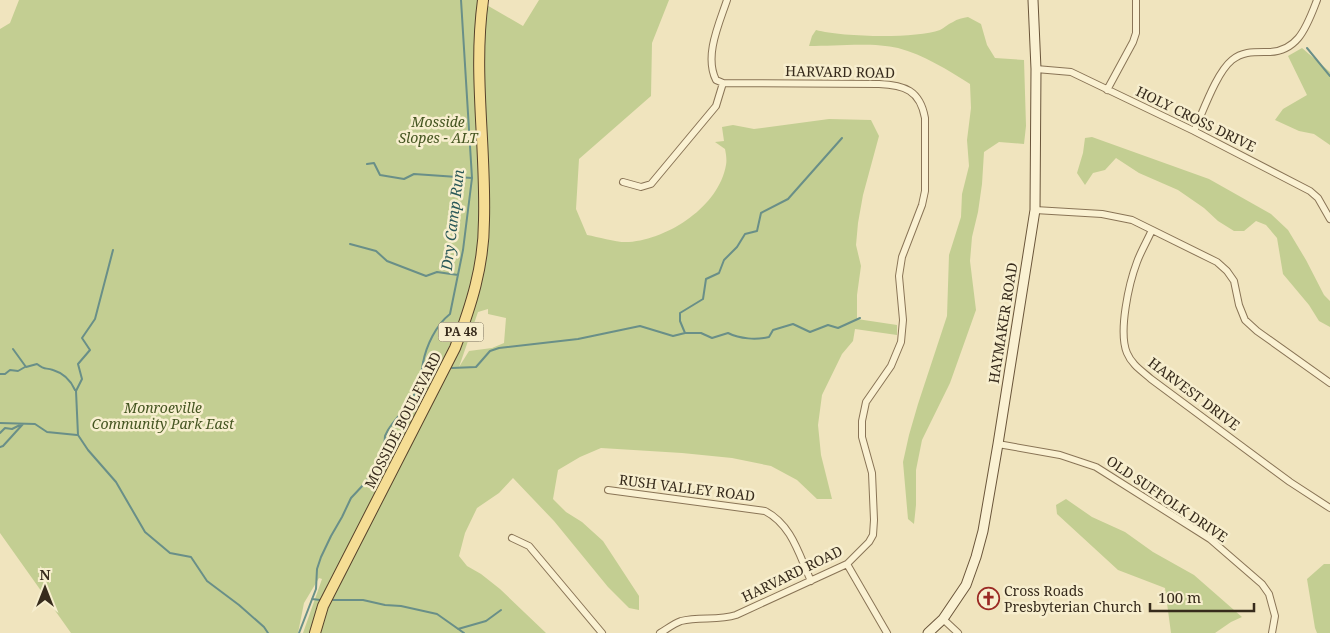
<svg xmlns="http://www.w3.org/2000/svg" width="1330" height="633" font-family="'Noto Serif',serif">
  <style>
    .green { fill: #c3ce92; fill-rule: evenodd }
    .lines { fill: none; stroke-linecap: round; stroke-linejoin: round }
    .stream { stroke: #698f88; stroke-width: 2 }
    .minor-casing { stroke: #897456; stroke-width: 8 }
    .secondary-casing { stroke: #6a553a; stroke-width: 11 }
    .primary-casing { stroke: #56422b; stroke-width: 12 }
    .minor { stroke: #faf1d2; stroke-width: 6 }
    .secondary { stroke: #faf1d2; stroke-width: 9 }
    .primary { stroke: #f5dd94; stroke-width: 10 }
    .labels { text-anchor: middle; stroke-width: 5; stroke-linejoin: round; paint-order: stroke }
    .shield { fill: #f7eece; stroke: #716651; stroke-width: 1 }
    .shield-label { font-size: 12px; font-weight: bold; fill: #372b1c }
    .street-label { font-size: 14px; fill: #372b1c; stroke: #f7eece }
    .park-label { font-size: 14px; font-style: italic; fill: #455521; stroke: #f7eece }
    .poi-label { font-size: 14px; fill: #372b1c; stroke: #f7eece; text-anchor: start }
    .water-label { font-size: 15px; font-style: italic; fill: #2a5858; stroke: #f7eece }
  </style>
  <rect width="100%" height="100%" fill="#f0e4be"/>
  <path class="green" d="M19 0H478L523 26 539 0H669L652 43 651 96 579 159 576 209 587 235C599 237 617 243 629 242 669 239 719 206 726 165 727 160 726 154 725 149L715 142 724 141 722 127 733 125 754 129 829 119 871 120 879 136 863 195 858 223 856 245 861 266 857 295V319L897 325V335L855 329 853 341 842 354 822 395 818 425 821 455 832 499H817L797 480 771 466 732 458 682 453 601 448 580 457 558 470 553 499 566 512 582 522 603 541 639 596V610L629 608 608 587 554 521 513 478 499 493 477 508 465 533 459 556 467 566 481 574 500 589 546 633H303L322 579 319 578 304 603 298 633H71L0 533V29L10 23ZM488 309V314L506 318 504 343 492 348 469 351 459 367 478 312Z
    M968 17 981 24 987 45 995 58 1024 60 1026 126 1024 144 999 142 984 152 982 184 978 212 972 237 970 261 976 310 950 383 922 440 916 470V505L914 524 908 519 903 462 909 435 918 404 947 316 949 255 961 217 962 194 969 166 967 140 971 108 970 84C948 70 924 55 898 48 874 42 834 46 809 46L812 36 816 30C842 37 915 39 940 30 944 28 948 24 953 22 957 19 963 18 968 17Z
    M1302 48 1330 72V145L1314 134 1299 131 1275 120 1283 109 1307 95 1288 56Z
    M1092 137 1209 179 1271 214 1288 230 1306 260 1324 295 1330 301V327L1319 321 1309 305 1283 274 1277 238 1266 225 1256 221 1244 231H1234L1218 221 1204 208 1178 190 1139 173 1116 158 1105 170 1093 173 1085 185 1077 173 1083 153 1085 138Z
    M1066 499 1092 517 1125 532 1153 552 1194 575 1242 617 1231 622 1215 633H1171L1165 588 1118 570 1057 514 1056 505Z
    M1324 564H1330V633H1317L1315 628 1307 579Z"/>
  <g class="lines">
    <path class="stream" d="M1307 48 1330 76
      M367 164 374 163 380 175 404 179 414 174 472 178
      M350 244 376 251 387 261 426 276 437 272 458 275
      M113 250 95 319 82 338 90 350 78 364 82 379 76 391 78 435 88 450 116 482 145 532 170 553 191 557 207 581 239 605 264 627 268 633
      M685 333 680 321V313L703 299 706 279 719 273 724 260 737 247 745 234 757 231 761 213 788 199 842 138
      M13 349 26 367 37 364C46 371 45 367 53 370 63 373 71 381 75 390
      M423 362 439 365
      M452 368 476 367 490 351 499 348 578 339 640 326 673 336 685 333H701L712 338 728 333C740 339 756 340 769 337L773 330 793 324 810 332 828 325 838 328 860 318
      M0 374H5L10 370 18 371 25 367
      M0 423 35 424 47 432 77 435
      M0 433 5 428 12 429 22 424
      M0 447 3 446 23 424
      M312 599 320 600
      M333 600H363L385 605 401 606 437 614 464 633
      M458 629 486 621 501 610
      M299 633 316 589 317 569 321 557 331 536 342 517 351 498 365 483 378 463 384 449 385 436 388 430C396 417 408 407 415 393 420 383 421 374 423 363 426 346 436 325 450 314L463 250 472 178 461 0"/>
    <defs>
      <path id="minor" d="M1036 69 1071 72 1194 131 1310 191 1318 198 1330 219
        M1107 90 1133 42 1136 33V0
        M1194 131C1203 112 1216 73 1232 60 1242 52 1252 52 1264 52 1298 54 1307 26 1317 0
        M623 182 641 187 651 184 716 106 723 83
        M1035 210 1102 214 1132 220 1217 262 1227 271 1234 281 1239 305 1245 320 1257 331 1330 383
        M1152 230C1147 241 1141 251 1137 262 1129 283 1118 332 1127 353 1132 365 1142 371 1151 379L1290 482 1330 508
        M998 444 1060 455 1096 467 1210 539 1262 584 1269 594 1275 616 1272 633
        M608 490 765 511C792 525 799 555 811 581
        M512 538 529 546 602 633
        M847 564 887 633
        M943 619 958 633
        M660 633C667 629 673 624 681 621 699 616 718 621 736 615L847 564 869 542 873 535 874 520 872 473 862 437V421L866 402 891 366 901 342 903 320 899 276 902 257 922 205 925 191V118C920 90 904 85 879 84L723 83 716 80C704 56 719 24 727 0"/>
      <path id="secondary" d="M928 633 943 619 966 585 976 557 983 531 998 444 1035 210 1036 69 1033 0"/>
      <path id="primary" d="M315 633 323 606 455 348C471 306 484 266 484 220 486 146 473 73 483 0"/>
    </defs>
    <use href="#minor" class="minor-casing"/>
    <use href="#secondary" class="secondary-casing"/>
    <use href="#primary" class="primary-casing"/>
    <use href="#minor" class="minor"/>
    <use href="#secondary" class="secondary"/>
    <use href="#primary" class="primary"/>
  </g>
  <defs>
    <symbol id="church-ring" viewBox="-11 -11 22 22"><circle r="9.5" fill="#f7eece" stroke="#9a2a24" stroke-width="1.5"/><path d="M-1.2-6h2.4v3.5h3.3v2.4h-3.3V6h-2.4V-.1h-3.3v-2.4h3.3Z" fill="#9a2a24"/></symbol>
  </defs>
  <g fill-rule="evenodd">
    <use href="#church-ring" x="976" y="586" width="25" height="25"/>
  </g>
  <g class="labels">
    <rect class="shield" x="438.5" y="322.5" width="45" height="19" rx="4"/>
    <g class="shield-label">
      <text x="461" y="336">PA 48</text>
    </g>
    <g class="street-label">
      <text transform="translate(840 72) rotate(1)" y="5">HARVARD ROAD</text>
      <text transform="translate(1196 119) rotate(26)" y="5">HOLY CROSS DRIVE</text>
      <text transform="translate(1003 323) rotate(-81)" y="5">HAYMAKER ROAD</text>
      <text transform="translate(1194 394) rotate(37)" y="5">HARVEST DRIVE</text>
      <text transform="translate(403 420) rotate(-63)" y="5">MOSSIDE BOULEVARD</text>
      <text transform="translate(687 488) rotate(7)" y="5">RUSH VALLEY ROAD</text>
      <text transform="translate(1167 499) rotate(34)" y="5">OLD SUFFOLK DRIVE</text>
      <text transform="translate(792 574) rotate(-26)" y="5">HARVARD ROAD</text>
    </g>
    <g class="park-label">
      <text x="438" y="127">Mosside<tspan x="438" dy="16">Slopes - ALT</tspan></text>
      <text x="163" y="413">Monroeville<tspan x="163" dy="16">Community Park East</tspan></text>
    </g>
    <g class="poi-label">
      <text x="1004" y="596">Cross Roads<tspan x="1004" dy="16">Presbyterian Church</tspan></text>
    </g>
    <g class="water-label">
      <text transform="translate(453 220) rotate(-83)" y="5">Dry Camp Run</text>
    </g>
  </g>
  <g transform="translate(45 588)" stroke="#f7eece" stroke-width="4" paint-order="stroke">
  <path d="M0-4L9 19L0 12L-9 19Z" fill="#372b1c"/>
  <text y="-8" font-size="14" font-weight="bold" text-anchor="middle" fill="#372b1c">N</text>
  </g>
  <path d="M1150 603v8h104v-8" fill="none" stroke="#372b1c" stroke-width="2.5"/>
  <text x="1158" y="603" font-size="15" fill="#372b1c" stroke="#f7eece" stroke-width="4" paint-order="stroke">100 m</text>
</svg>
